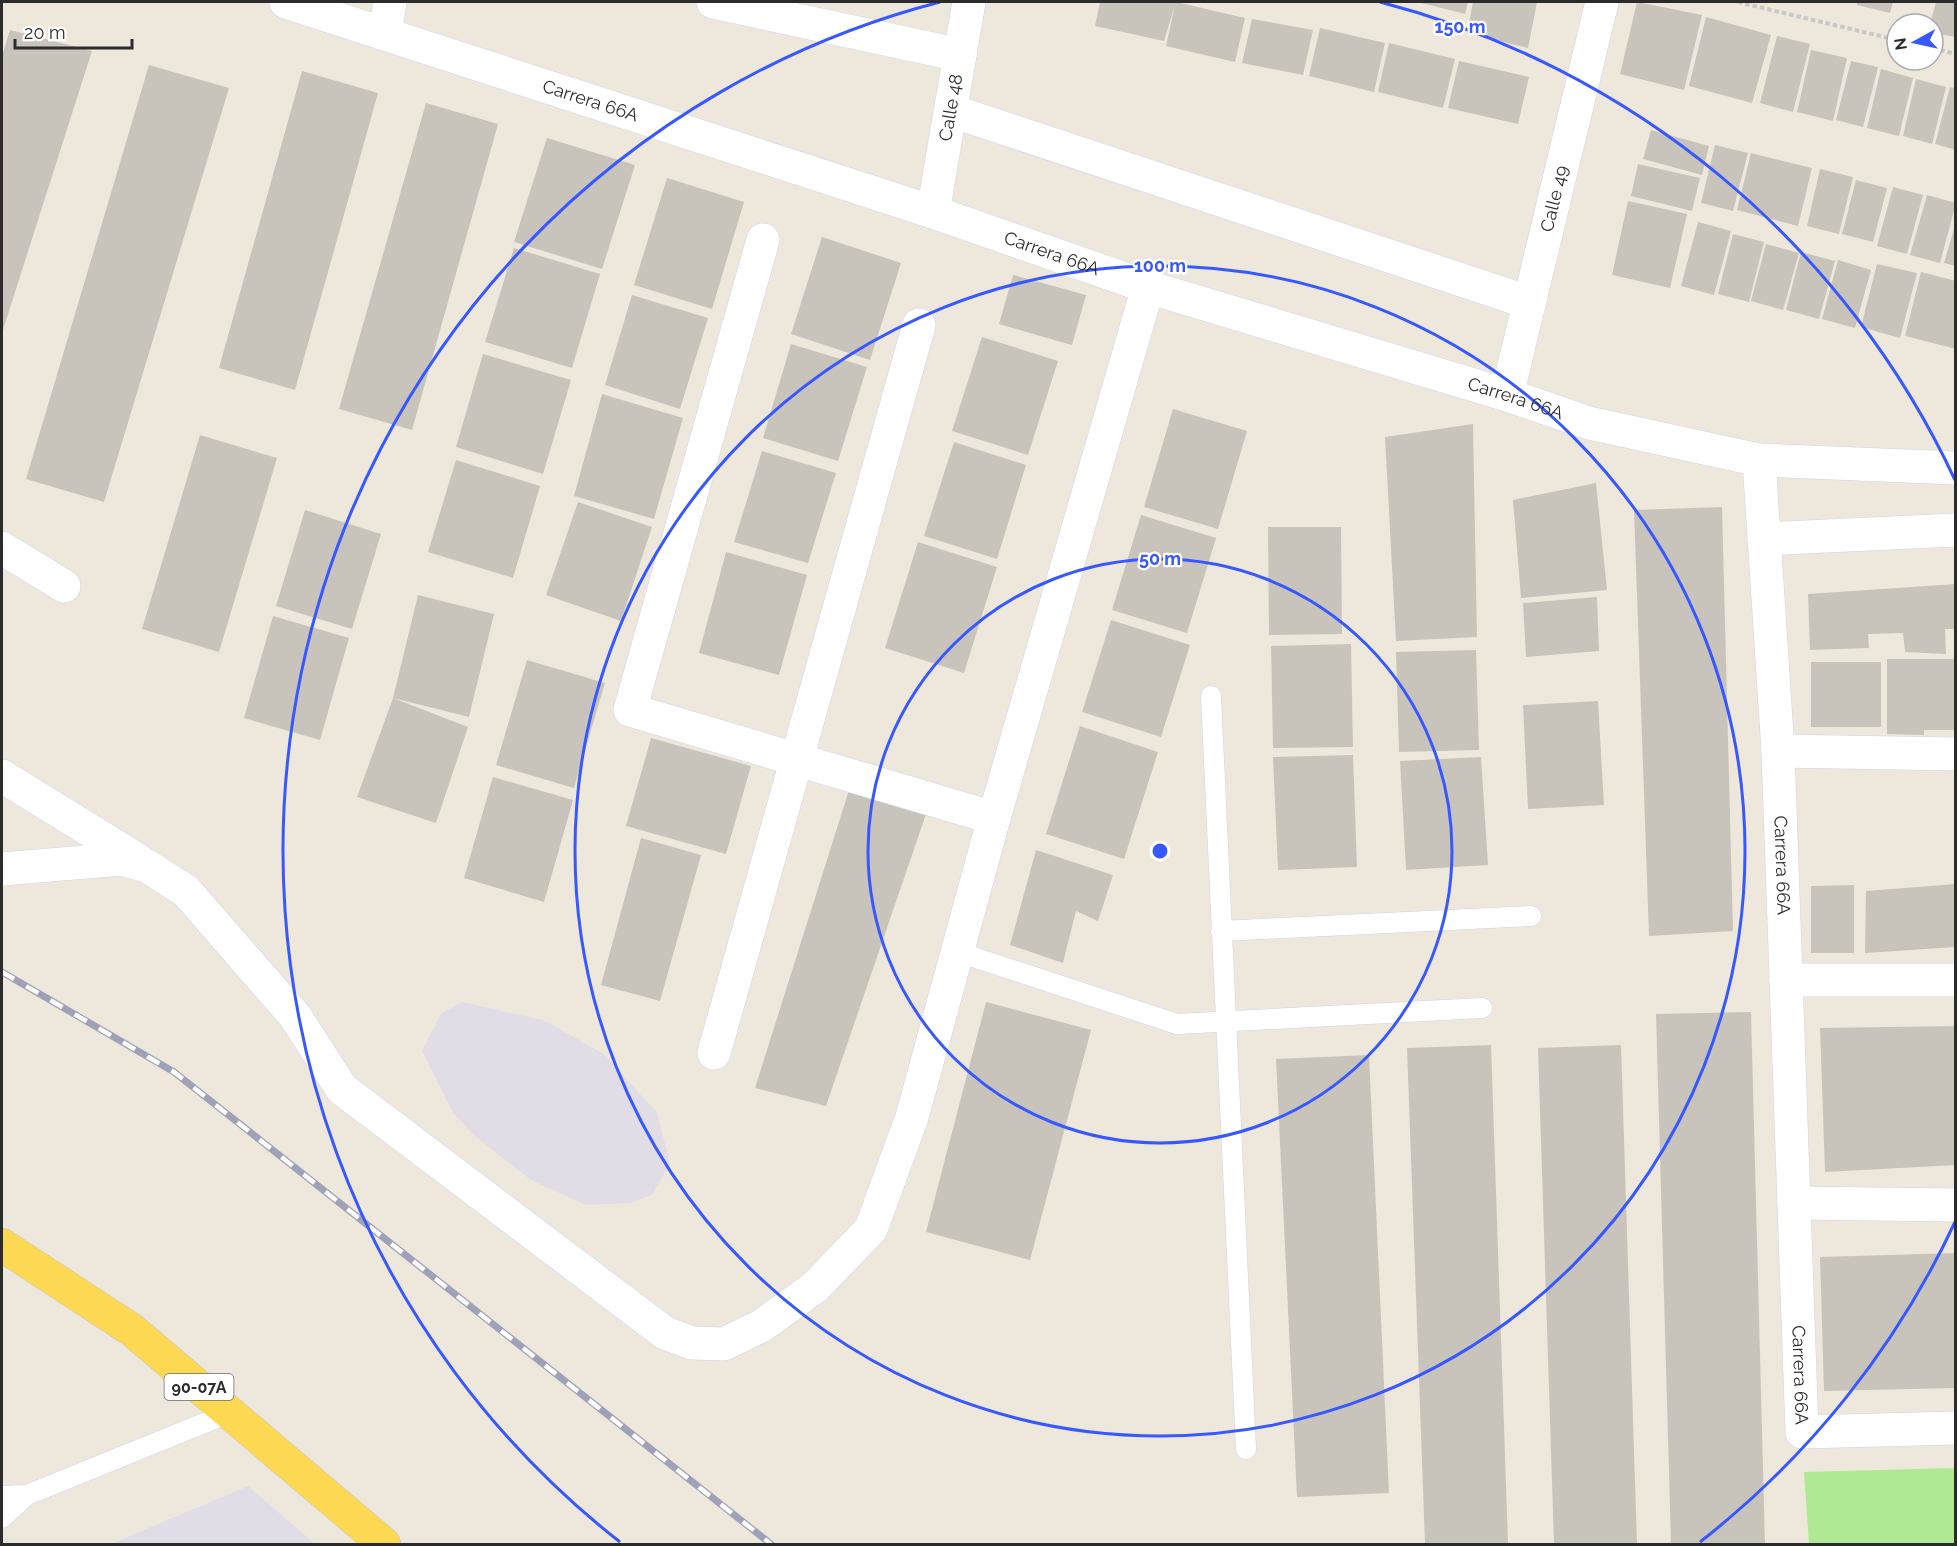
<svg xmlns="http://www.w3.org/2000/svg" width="1957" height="1546" font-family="Raleway,sans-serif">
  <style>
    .industrial { fill: #e0dde6 }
    .green { fill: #afe994 }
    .building { fill: #c9c4bb }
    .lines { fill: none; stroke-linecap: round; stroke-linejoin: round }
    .lane-casing { stroke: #d1d4e5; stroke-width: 21 }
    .street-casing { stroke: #d1d4e5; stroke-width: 34 }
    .secondary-casing { stroke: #d1d4e5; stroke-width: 34 }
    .primary-casing { stroke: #c8c8c8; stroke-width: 34 }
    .path { stroke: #c8c8c8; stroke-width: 4; stroke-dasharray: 4.5 3; stroke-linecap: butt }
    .lane { stroke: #fff; stroke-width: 20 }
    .street { stroke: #fff; stroke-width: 33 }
    .secondary { stroke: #fff; stroke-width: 33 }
    .primary { stroke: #fcd853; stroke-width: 33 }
    .rail-casing { stroke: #9ea1b7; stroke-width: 7 }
    .rail { stroke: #fff; stroke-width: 4.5; stroke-dasharray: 14; stroke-linecap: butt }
    .ring { fill: none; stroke: #3858ff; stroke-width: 3 }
    .labels { text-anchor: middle; stroke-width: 4.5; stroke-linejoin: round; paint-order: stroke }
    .shield { fill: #fff; stroke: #6b6b6b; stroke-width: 1.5 }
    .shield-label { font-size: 16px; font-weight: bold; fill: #2b2b2b }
    .street-label { font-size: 18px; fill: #2b2b2b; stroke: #fff }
    .centre { fill: #3858ff; stroke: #fff; stroke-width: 3 }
    .ring-label { font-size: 18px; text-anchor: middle; font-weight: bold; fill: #3858ff; stroke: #fff; stroke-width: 4.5; stroke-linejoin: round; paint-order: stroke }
  </style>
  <rect width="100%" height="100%" fill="#eee7dc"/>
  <path class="industrial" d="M462 1002 543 1020 604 1054 657 1113 670 1163 652 1195 630 1203 586 1205 531 1180 476 1137 453 1113 422 1051 441 1014Z
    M248 1486 315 1544H111Z"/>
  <path class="green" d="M1955 1468V1544H1809L1804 1472Z"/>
  <path class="building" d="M1100 2H1176L1245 18 1235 62 1166 46 1175 5 1164 41 1095 26Z
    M1417 2H1468L1465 14Z
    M1473 2H1537L1528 48 1467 33Z
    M1637 2 1702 15 1684 90 1620 74Z
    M1857 2H1893L1890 13 1857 5Z
    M1936 2H1956V37L1933 33V24H1930Z
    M1706 17 1771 35 1752 103 1689 86Z
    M1252 19 1313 30 1303 75 1242 63Z
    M1320 28 1385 43 1374 92 1309 76Z
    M10 30 92 51 2 333V56Z
    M1777 36 1810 44 1793 112 1760 103Z
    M1389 43 1455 59 1443 108 1378 92Z
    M1811 50 1847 58 1833 121 1797 112Z
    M1459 61 1529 77 1518 124 1448 108Z
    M1851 61 1878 67 1863 127 1836 120Z
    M149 65 229 88 104 502 26 479Z
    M1881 69 1913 78 1899 136 1867 128Z
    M302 71 378 93 295 390 219 368Z
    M1916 79 1946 87 1932 144 1903 136Z
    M1950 87 1956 88V150L1935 144Z
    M426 103 498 124 412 430 339 409Z
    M1651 130 1709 146 1702 175 1643 159Z
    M547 138 635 165 602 269 514 242Z
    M1715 145 1748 153 1733 211 1701 203Z
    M1751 153 1812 168 1798 226 1737 210Z
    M1638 164 1700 178 1692 211 1631 196Z
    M1820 169 1853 177 1839 234 1807 226Z
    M667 178 744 202 712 309 634 285Z
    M1856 180 1887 188 1873 242 1842 234Z
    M1893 187 1923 195 1907 254 1877 246Z
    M1927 195 1956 203 1940 263 1910 255Z
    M1628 201 1687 214 1670 288 1612 275Z
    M1698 222 1731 231 1714 295 1681 286Z
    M1955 225H1956V266L1944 263Z
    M1733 234 1764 242 1749 302 1718 294Z
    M822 237 901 263 870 360 791 334Z
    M1766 244 1799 253 1783 310 1751 301Z
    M514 248 600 274 572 368 485 342Z
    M1801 252 1835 261 1819 319 1786 310Z
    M1838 260 1871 270 1855 328 1822 319Z
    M1877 264 1917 273 1900 338 1861 327Z
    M1921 272 1956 281V349L1905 336Z
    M1013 275 1086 295 1072 345 999 324Z
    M632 295 708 318 680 409 605 385Z
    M982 337 1058 361 1028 455 952 431Z
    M791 344 867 367 838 461 763 438Z
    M483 354 571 380 543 474 456 447Z
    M602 394 683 418 654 519 574 496Z
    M1173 409 1247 431 1218 529 1144 507Z
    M1473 424 1477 637 1396 641 1385 437Z
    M200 435 277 458 219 652 142 629Z
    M954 442 1026 465 997 559 924 536Z
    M762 451 836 473 808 563 734 542Z
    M456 460 540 486 513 578 428 552Z
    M1596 483 1607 590 1521 598 1513 500Z
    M578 502 652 527 621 621 546 595Z
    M1722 507 1733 931 1649 936 1634 510Z
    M305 510 381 534 352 629 276 606Z
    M1141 515 1216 538 1187 633 1112 610Z
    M1268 527H1341L1342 634 1269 635Z
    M918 542 997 567 964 673 885 648Z
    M726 552 807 575 779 675 699 653Z
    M1956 584V629H1945L1946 654 1905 652 1903 633 1868 634 1869 648 1810 650 1808 594Z
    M418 595 494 614 469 717 393 698Z
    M1597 597 1599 651 1526 657 1523 603Z
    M273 616 349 638 320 740 244 718Z
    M1111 620 1190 645 1161 737 1082 712Z
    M1351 644 1353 747 1273 748 1271 646Z
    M1476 650 1479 750 1399 752 1396 652Z
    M1887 659H1956V730H1924V735L1887 734Z
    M527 660 605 683 574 788 496 765Z
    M1811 662H1881V727H1811Z
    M393 698 468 727 436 823 357 797Z
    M1598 701 1604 805 1528 809 1523 705Z
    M1080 726 1158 752 1124 859 1046 834Z
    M651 738 751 766 726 854 626 826Z
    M1353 755 1357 867 1278 870 1273 757Z
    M1481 757 1488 865 1406 870 1400 761Z
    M493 777 573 800 544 902 464 878Z
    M849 790 926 814 826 1106 755 1088Z
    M641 838 701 855 660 1001 601 985Z
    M1036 850 1113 875 1098 921 1076 911 1063 963 1010 945Z
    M1956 884V947L1865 953 1866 891Z
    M1854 885V953H1811V886Z
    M986 1002 1091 1030 1030 1260 926 1232Z
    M1751 1012 1765 1544H1671L1656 1014Z
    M1956 1026V1165L1825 1172 1820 1028Z
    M1491 1045 1508 1544H1425L1407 1048Z
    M1621 1045 1637 1544H1554L1538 1048Z
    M1369 1055 1389 1493 1297 1497 1276 1059Z
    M1956 1253V1388L1824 1391 1820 1257Z"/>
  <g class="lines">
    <defs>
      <path id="lane" d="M1211 696 1246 1449
        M1221 931 1531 916
        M958 952 1177 1024 1482 1008
        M2 1496 27 1495 229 1413
        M2 1518 27 1495"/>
      <g id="street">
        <path d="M713 2 960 55"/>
        <path d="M385 34 390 2"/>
        <path d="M952 111 1528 302"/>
        <path id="s1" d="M933 212 969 2"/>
        <path d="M763 240 630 710 994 818"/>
        <path id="s2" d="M1507 395 1602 2"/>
        <path id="s3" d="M1759 460 1778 751 1802 1432 1956 1428"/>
        <path d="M1764 539 1956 530"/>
        <path d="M2 548 64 586"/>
        <path d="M1778 751 1956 754"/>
        <path d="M2 776 138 860"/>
        <path d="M2 869 122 859 147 866 186 891 295 1016 342 1089 665 1333 692 1343 724 1344 763 1325 815 1287 871 1229 912 1117 994 818 1148 287"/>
        <path d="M1786 980H1956"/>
        <path d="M714 1053 919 325"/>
        <path d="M1794 1203 1956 1205"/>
      </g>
      <g id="secondary">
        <path id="s4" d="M286 2 933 212 1148 287 1507 395 1589 423 1759 460 1956 468"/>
      </g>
      <path id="primary" d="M2 1245 132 1330 384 1544"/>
    </defs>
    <use href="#lane" class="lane-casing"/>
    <use href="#street" class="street-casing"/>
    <use href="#secondary" class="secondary-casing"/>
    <use href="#primary" class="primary-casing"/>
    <path class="path" d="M1738 2 1897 40
      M1933 48 1956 54"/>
    <use href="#lane" class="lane"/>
    <use href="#street" class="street"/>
    <use href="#secondary" class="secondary"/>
    <use href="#primary" class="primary"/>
    <defs>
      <path id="rail" d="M2 972 174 1072 771 1544"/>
    </defs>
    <use href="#rail" class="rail-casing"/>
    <use href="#rail" class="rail"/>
  </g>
  <g class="ring">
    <circle cx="1160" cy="851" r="292"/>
    <circle cx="1160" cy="851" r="585"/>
    <path d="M1955 1222A877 877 0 0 1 1700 1542M620 1542A877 877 0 0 1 940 2M1380 2A877 877 0 0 1 1955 480"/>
  </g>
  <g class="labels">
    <rect class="shield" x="164.5" y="1374" width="69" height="26" rx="4.5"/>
    <g class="shield-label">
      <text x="199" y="1393">90-07A</text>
    </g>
    <g class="street-label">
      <text dy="6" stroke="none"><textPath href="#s4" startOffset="320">Carrera 66A</textPath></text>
      <text dy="6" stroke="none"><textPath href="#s1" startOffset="106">Calle 48</textPath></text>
      <text dy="6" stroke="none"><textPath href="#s2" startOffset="202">Calle 49</textPath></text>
      <text dy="6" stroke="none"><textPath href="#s4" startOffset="806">Carrera 66A</textPath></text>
      <text dy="6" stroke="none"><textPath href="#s4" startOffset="1292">Carrera 66A</textPath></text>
      <text dy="6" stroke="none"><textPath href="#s3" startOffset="406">Carrera 66A</textPath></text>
      <text dy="6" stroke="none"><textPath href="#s3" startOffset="916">Carrera 66A</textPath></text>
    </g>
  </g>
  <circle cx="1160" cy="851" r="9" class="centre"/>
  <g class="ring-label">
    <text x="1460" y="33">150 m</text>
    <text x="1160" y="272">100 m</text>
    <text x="1160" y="565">50 m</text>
  </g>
  <rect width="1957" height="1546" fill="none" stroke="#2b2b2b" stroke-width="6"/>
  <g transform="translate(1915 42) rotate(262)"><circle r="28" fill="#ffffff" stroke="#aaaaaa" stroke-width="1.5"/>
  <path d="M0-4.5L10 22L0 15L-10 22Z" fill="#3858ff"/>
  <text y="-9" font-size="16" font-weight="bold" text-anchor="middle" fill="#2b2b2b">N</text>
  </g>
  <path d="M15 39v9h117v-9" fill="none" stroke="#2b2b2b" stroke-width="3"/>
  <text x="24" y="39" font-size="18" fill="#2b2b2b" stroke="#ffffff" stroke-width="4.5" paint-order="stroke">20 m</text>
</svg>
